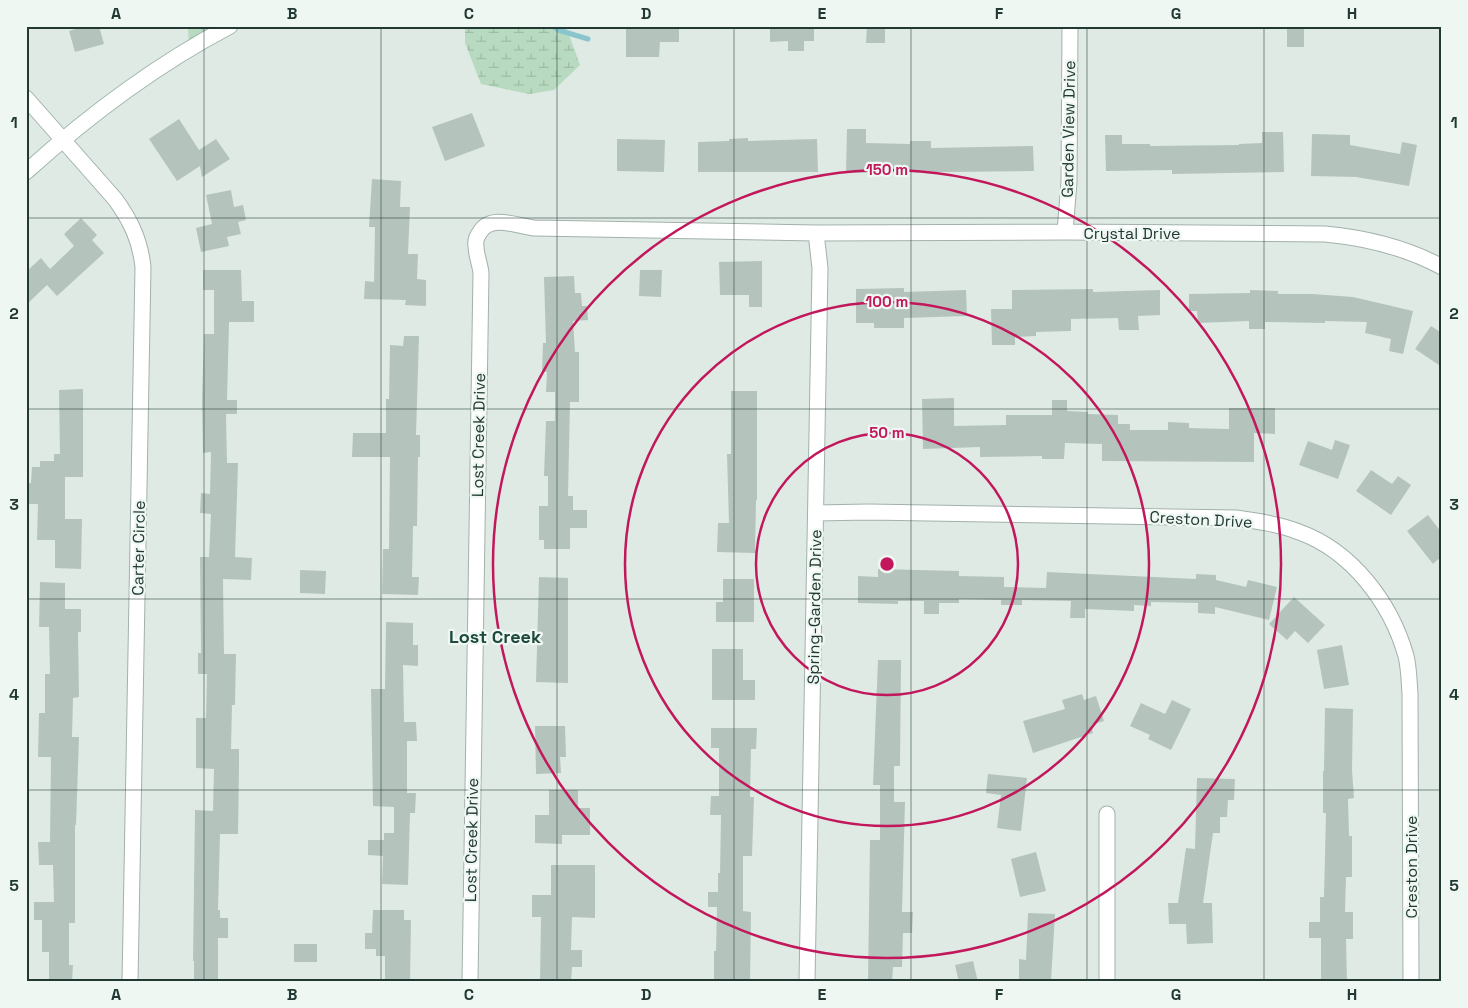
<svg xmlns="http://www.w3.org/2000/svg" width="1468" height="1008" font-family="'Space Grotesk',sans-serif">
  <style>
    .wetland { fill: url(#wetland-marsh) }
    .park { fill: url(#park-crowns) }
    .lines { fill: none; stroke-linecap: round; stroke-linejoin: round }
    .stream { stroke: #88c5cd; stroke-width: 5 }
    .building { fill: #b4c4bd }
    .street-casing { stroke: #a2b1ac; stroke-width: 17 }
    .secondary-casing { stroke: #9fb5ac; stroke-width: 17 }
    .street { stroke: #fff; stroke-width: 15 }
    .secondary { stroke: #fff; stroke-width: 15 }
    .grid { fill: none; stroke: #213932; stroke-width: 1; stroke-opacity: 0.55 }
    .ring { fill: none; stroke: #c2185b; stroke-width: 2.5 }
    .labels { text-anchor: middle; stroke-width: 4.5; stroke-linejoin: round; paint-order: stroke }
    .street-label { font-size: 16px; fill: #213932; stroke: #eff7f3 }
    .neighbourhood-label { font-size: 18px; font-weight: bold; fill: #1e4a3e; stroke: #eff7f3 }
    .centre { fill: #c2185b; stroke: #eff7f3; stroke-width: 2.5 }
    .ring-label { font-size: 15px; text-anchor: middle; font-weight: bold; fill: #c2185b; stroke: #eff7f3; stroke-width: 4.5; stroke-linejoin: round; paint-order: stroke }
    .neatline { fill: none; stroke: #213932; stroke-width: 2 }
    .grid-label { font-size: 16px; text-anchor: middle; font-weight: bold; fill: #213932 }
  </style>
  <defs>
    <pattern id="wetland-marsh" width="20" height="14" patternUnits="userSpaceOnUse" patternTransform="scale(1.25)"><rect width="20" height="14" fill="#b8dac0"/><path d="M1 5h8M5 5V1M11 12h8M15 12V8" fill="none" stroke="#9ebca5"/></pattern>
    <pattern id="park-crowns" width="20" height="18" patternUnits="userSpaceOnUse" patternTransform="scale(1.25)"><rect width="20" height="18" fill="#b8dac0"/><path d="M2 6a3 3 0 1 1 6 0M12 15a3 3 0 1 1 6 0" fill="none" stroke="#9ebca5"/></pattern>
  </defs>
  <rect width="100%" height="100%" fill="#dfeae5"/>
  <path class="wetland" d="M465 26H566L580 65 554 90 529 94 481 84 465 43Z"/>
  <path class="park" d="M188 26H230L189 49Z"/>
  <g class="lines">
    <path class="stream" d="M552 26 558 30 588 39"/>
  </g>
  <path class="building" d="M86 26H99L104 44 75 52 69 31Z
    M626 26H679V42H660L659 57H626Z
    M770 26H814V41H804V51H788V41L770 42Z
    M867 26H885V43H866Z
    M1287 26H1304V47H1287Z
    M472 113 485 146 445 161 432 127Z
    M179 119 199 150 216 139 230 159 202 177 200 166 177 181 149 139Z
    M847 129H866V143L910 144V141H931V148L1033 146 1034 171 846 173Z
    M1262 132H1283L1284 172 1172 174V170L1106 171 1105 135H1122V144H1150V146L1239 145V144L1262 143Z
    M1312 134 1350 135V145L1400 154 1402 142 1417 145 1409 186 1356 177 1311 176Z
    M748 138V141L817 139 818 172H698V142L729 141V139Z
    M617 139 665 140 664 172 617 171Z
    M372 179 401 181 400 207H410L408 254H418L417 279 426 280V306L405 305 406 300 364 299 365 281 374 282 375 227H369Z
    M231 190 234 207 243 205 246 220 238 222 241 234 227 237 229 246 201 252 196 228 212 224 206 195Z
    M81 218 97 235 92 240 104 253 57 296 47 285 26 305V272L41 258 50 269 74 246 64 234Z
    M762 261V307H749V295H720L719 262Z
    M203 270H241L242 301H254V322H229L227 400H237V414H226L227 463H238L235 557 252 558 251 580 223 579 224 654H236L235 705H232L231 749H239V769L238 834H220L218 910H220V918H228V938H218V982H194V961H193L195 810 213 811 214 769 196 768V718H206L207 674H198V653H201L200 557H209L211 514 200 513 201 493 210 494 211 452 203 453 202 400 204 334H214V290H203Z
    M640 270H662L661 297 639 296Z
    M574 276 575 293H581L582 306H587L588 320 573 321 575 352H579V402H570L568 496H573V510H587V528H570V549H544V540H539V506H548V476H544L546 421H555V392H546L547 372H542L543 343H546L544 277Z
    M904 288V292L966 290 967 316 904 318V328H874V323H856V289Z
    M1093 289V292L1160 290V315L1138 316 1139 330H1119L1118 318 1071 319V331L1036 332V336L1015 337V345H992L991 309H1012V290Z
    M1250 290 1278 291V294H1313L1353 297 1413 311 1403 354 1389 351 1391 339 1365 333 1367 322 1325 321V323L1265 322V329H1249V321L1198 323 1197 311H1189V294L1250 293Z
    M1431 326 1442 333V367L1415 349Z
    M404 336H419L416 435H420V457H418L417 526H413L412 577H419L418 595 382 594 383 549H389L390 457H352L353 433H386V399H389L390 345 403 346Z
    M83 389V477H65V519H82L81 569 55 568V540H37L38 504H28V483H31L32 467H40V461H54V454H60L59 390Z
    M731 391H757V500H756L755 553 717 552 718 523H729L727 454H731Z
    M954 398V426L1006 425V415H1052V400H1067V411L1088 412V414L1118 415V424H1130V430H1168V422L1189 423V428L1229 429V408H1275V434L1254 433V462L1102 461V444L1065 443 1064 459H1042V456L980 457V447L923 449 922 399Z
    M1335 440 1350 445 1338 479 1299 465 1308 441 1332 450Z
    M1371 470 1392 484 1398 476 1411 485 1391 515 1356 491Z
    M1428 515 1442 533V556L1433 564 1407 531Z
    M878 569 959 571V576L1004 577V587L1046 588 1047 572 1196 579V574L1216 575V580L1246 587 1248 580 1277 587 1269 620 1215 607V614L1198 613V603L1151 602V606L1134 605V611L1085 609V618H1070L1071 601 1022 600V605H1001V600L959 599V603H939V614H924V601H898V604L858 603V576L878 577Z
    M300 570 326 571 325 594 300 593Z
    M539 577 568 578V683L536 682Z
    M723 579H754V622H716V602H723Z
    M40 582 65 583V609H81V632H78L79 697 73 698 72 737H79L76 825H75V923H69V965H73L72 982H49V952H42V920H34V902H54L53 865H39L38 842H50L51 757H38L39 713H45V674H50L49 627H39Z
    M1294 597 1325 625 1308 643 1295 631 1287 640 1269 624Z
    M386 622 413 623V645H418V666L403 665 404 722H416L417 741H407V793H416L415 813H410L408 885 382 884 383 856 368 855V840H384V833H394V807L373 806 371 689H385Z
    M1342 645 1349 685 1324 689 1317 650Z
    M712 649H743V680H755V700H712Z
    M878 660H901L900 766H894V802H905L902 912H913L912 933H903L902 967H893L892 982H868L870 840H880V785H873Z
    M1082 694 1084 700 1096 696 1104 721 1091 725 1093 733 1033 753 1023 721 1065 709 1062 700Z
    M1172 700 1191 709 1171 750 1148 739 1150 735 1130 726 1141 703 1165 714Z
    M1325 708 1353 709 1352 770 1354 798 1348 799 1349 836H1352V877H1346L1345 912H1353V939H1346L1347 982H1321V938H1309V922H1320V897H1324L1326 813H1323V771H1324Z
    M535 726H565L566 757H560L561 773 536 774Z
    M711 728H757L756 749H751L750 797H754L752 856H743V911L751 912 750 982H714V951H716L717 907H708V892H718V873H720L721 815H710L711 796H719V748H711Z
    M988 774 1027 778 1021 831 997 828 1001 795 986 793Z
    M1197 778 1235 779 1234 800H1228L1227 817H1220V833H1213L1203 903H1212L1213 943 1187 944 1186 924H1169L1168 903H1178L1186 848 1195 849Z
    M549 790H578V808H590V835H562V844L535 843V815H549Z
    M1036 852 1046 891 1020 897 1011 859Z
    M551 865H595V918L572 917 571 950H582V967H572L571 982H540L541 917H532V895H551Z
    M373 910H404V920H411L410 982H385V956H376V949H365V933H372Z
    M1028 913 1055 914 1051 980 1046 979V982H1019V959L1026 960Z
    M294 944H317V962H294Z
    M973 961 978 982H959L955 965Z"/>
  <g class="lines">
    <defs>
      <path id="street" d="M26 98 115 199C131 221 140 240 143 267L130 982
        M1065 232 1069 182 1070 26
        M816 513 868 512 1236 518C1257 521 1279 524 1299 532 1352 551 1391 603 1406 656 1409 668 1409 681 1410 694L1411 982
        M470 982 481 273C480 264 476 255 476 246 475 241 477 236 480 232 491 214 517 226 534 228L816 233 1065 232 1325 234C1367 238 1405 247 1442 267
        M807 982 820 268 816 233
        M1107 982V814"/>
      <path id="secondary" d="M26 172C89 115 154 66 230 26"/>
    </defs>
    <use href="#street" class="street-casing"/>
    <use href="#secondary" class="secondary-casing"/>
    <use href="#street" class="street"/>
    <use href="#secondary" class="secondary"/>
  </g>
  <path class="grid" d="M204 26V982M381 26V982M557 26V982M734 26V982M911 26V982M1087 26V982M1264 26V982M26 218H1442M26 409H1442M26 599H1442M26 790H1442"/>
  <g class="ring">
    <circle cx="887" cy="564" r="131"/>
    <circle cx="887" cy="564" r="262"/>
    <circle cx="887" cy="564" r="394"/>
  </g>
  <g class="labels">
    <g class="street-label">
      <text transform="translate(1068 129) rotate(-89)" y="6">Garden View Drive</text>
      <text x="1132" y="239">Crystal Drive</text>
      <text transform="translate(478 435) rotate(-89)" y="6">Lost Creek Drive</text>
      <text transform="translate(1201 519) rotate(3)" y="6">Creston Drive</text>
      <text transform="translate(138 548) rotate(-89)" y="6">Carter Circle</text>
      <text transform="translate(814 607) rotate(-89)" y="6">Spring-Garden Drive</text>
      <text transform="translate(471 840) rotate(-89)" y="6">Lost Creek Drive</text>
      <text transform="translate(1411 867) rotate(-90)" y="6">Creston Drive</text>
    </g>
    <g class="neighbourhood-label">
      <text x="495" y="643">Lost Creek</text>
    </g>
  </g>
  <circle cx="887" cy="564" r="8" class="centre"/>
  <g class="ring-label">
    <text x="887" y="175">150 m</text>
    <text x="887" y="307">100 m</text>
    <text x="887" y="438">50 m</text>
  </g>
  <rect width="1468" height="1008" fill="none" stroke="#eff7f3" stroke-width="55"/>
  <rect x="28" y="28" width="1412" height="952" class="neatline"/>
  <g class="grid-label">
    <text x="116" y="19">A</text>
    <text x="292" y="19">B</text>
    <text x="469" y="19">C</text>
    <text x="646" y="19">D</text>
    <text x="822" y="19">E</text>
    <text x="999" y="19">F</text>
    <text x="1176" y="19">G</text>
    <text x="1352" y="19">H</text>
    <text x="14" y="128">1</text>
    <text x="1454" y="128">1</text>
    <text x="14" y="319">2</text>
    <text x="1454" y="319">2</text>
    <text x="14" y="510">3</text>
    <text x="1454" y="510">3</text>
    <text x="14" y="700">4</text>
    <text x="1454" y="700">4</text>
    <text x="14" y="891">5</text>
    <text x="1454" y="891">5</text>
    <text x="116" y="1000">A</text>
    <text x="292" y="1000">B</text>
    <text x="469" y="1000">C</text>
    <text x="646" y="1000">D</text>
    <text x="822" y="1000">E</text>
    <text x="999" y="1000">F</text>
    <text x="1176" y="1000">G</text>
    <text x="1352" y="1000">H</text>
  </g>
</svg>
